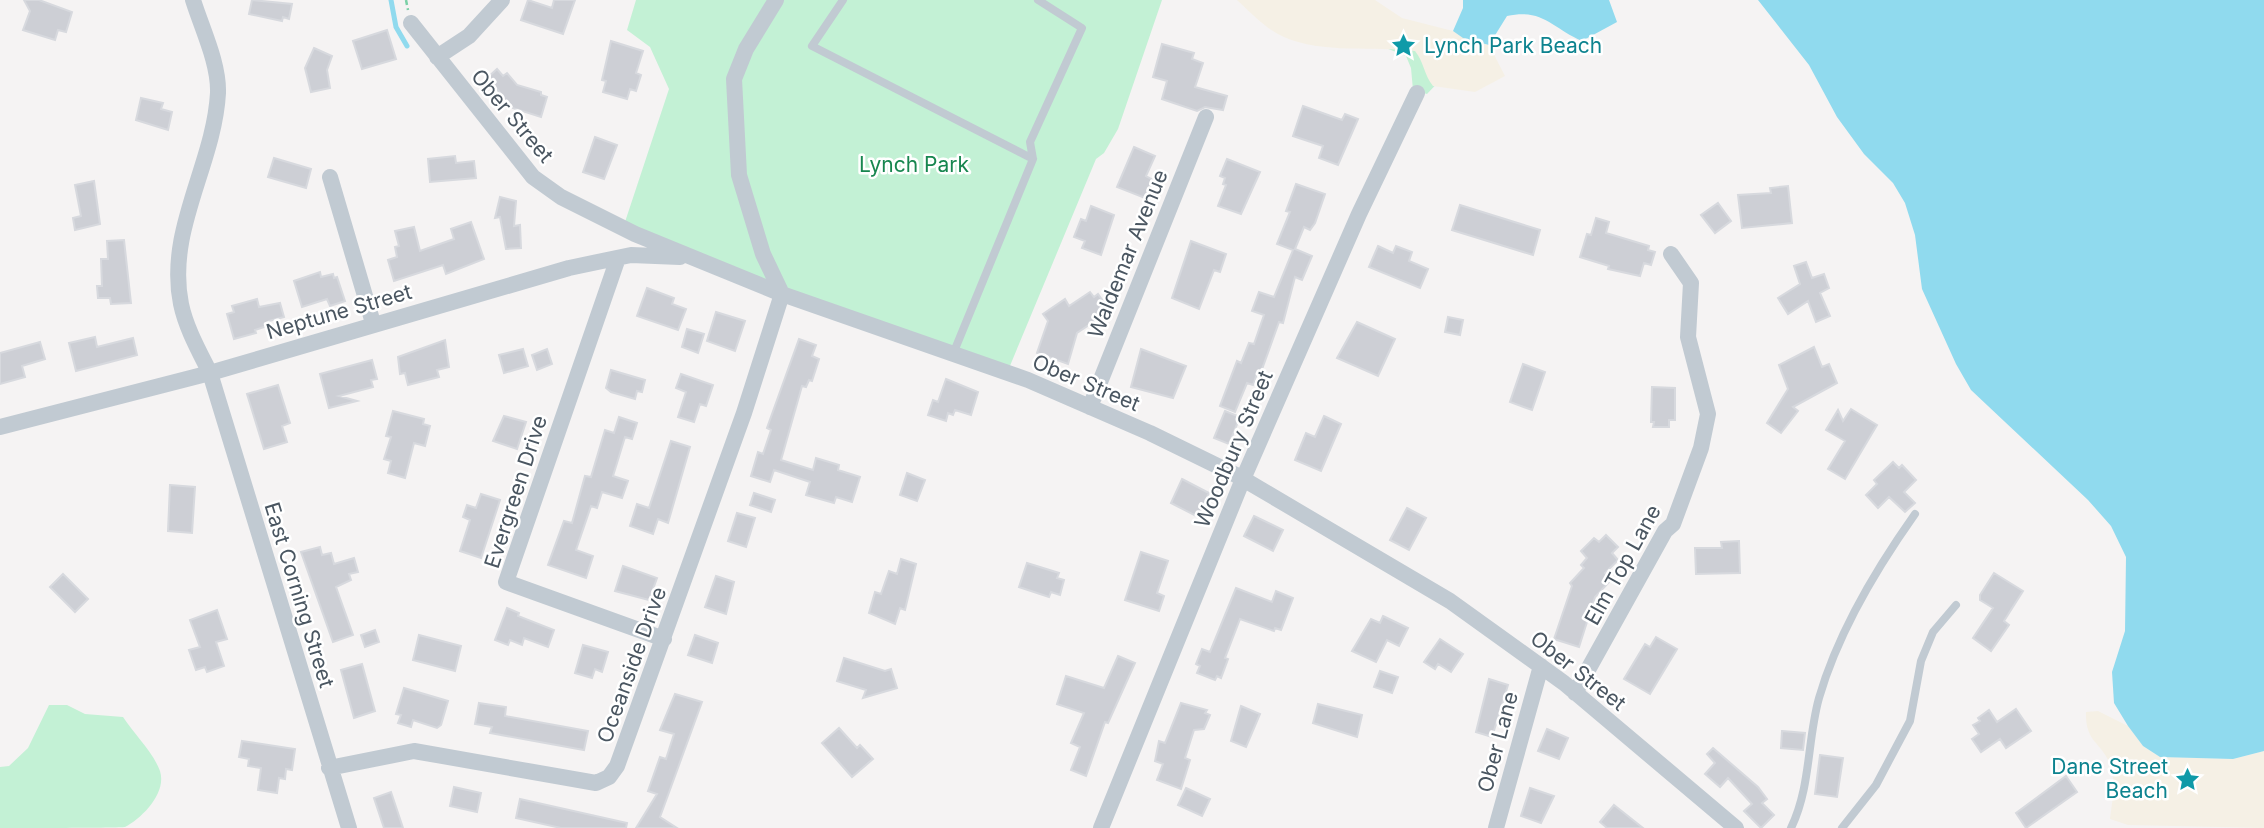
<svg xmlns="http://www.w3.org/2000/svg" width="2264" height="828" font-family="Inter,sans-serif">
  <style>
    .green { fill: #c3f1d5 }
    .sand { fill: #f5f0e5 }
    .water { fill: #90daee }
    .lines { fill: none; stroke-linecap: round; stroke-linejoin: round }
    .stream { stroke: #90daee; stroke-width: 5 }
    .building { fill: #cdcfd5; stroke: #d7d9de; stroke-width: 2 }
    .path { stroke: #7ad0a6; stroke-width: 2.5; stroke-dasharray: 5 3.5; stroke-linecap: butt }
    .service { stroke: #c1cad2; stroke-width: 8 }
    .minor { stroke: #c1cad2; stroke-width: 16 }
    .labels { text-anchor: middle; stroke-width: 5; stroke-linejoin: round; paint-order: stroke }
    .culture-label { font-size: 21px; fill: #0d838f; stroke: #fff; text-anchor: start }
    .street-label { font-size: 21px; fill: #4a5661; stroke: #fff }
    .park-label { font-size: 21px; fill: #17864f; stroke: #fff }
  </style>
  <rect width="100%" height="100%" fill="#f5f3f3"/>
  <path class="green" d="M636 0H1162L1118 129 1104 153 1096 159 1007 373 623 228 669 89 650 47 627 30Z
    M1415 41 1446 74 1427 94 1413 90 1411 68 1406 56 1376 44Z
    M49 705H67L85 714 123 717C134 734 153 752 160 771 167 793 142 818 125 827 119 828 16 828 0 828V767L9 766 28 748Z"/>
  <path class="sand" d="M1237 0H1375L1402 18 1453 31 1464 38 1489 45 1505 76 1475 92 1433 86C1424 75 1424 62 1415 51 1373 46 1323 54 1284 37 1267 30 1251 13 1237 0Z
    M2098 711 2128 726 2143 746 2160 757 2233 759 2264 751V828L2128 825 2110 819C2112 802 2116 784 2111 767 2103 742 2085 744 2086 712Z"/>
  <path class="water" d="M1463 0H1609L1617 22 1582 41C1552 28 1543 8 1507 16L1489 45 1463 38 1453 31 1463 8Z
    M1758 0H2264V751L2233 759 2160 757 2143 746 2128 726 2114 703 2112 672 2125 631 2126 557 2111 526 2088 500 1971 390 1956 364 1922 289 1915 235 1905 203 1893 183 1864 154 1837 117 1809 65Z"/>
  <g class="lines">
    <path class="stream" d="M391 0 396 27 407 46"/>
  </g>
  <path class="building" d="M24 0H39L72 12 66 32 58 30 55 40 23 30 30 11Z
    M252 0 292 4 289 19 283 17 282 21 249 14Z
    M528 0 552 8 554 0H575L563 34 521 20Z
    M387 30 396 59 362 69 353 41Z
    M611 41 643 51 636 73 641 75 636 91 630 89 627 99 603 92 606 81 602 80Z
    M1162 44 1194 53 1192 59 1203 63 1195 87 1227 96 1223 110 1205 107 1197 111 1162 99 1167 81 1153 77Z
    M314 48 332 56 327 70 330 88 311 92 305 68Z
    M497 69 503 76 507 73 517 85 541 92V95L547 97 541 117 500 104 503 96 487 78Z
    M141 98 163 103 161 109 172 112 168 130 136 120Z
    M1303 106 1342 120 1345 114 1358 119 1338 165 1319 158 1323 146 1293 136Z
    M595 137 617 145 604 179 583 172Z
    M1134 147 1155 156 1146 176 1153 180 1145 198 1117 187Z
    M455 156 456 163 474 161 476 178 430 182 428 159Z
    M274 158 311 169 306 188 268 177Z
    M1227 159 1260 172 1241 214 1218 206 1226 185 1223 184 1225 178 1220 176Z
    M94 181 100 224 75 230 73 218 81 216 75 185Z
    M1296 184 1325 194 1315 223 1310 230 1304 227 1295 249 1312 256 1302 280 1295 277 1283 323 1279 322 1261 372 1258 371 1253 385 1247 383 1235 412 1220 406 1237 361 1241 363 1249 343 1254 344 1264 315 1252 311 1259 292 1274 297 1293 250 1277 244 1290 212 1286 211Z
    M1788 186 1792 223 1742 228 1738 195 1771 193 1770 188Z
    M500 197 516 201 514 226 520 225 521 248 506 249 500 217 495 218Z
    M1718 203 1731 221 1715 233 1701 215Z
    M1460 205 1540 230 1533 255 1452 230Z
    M1091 206 1114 215 1101 255 1082 248 1085 241 1074 237 1081 219 1086 221Z
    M1596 218 1609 222 1606 233 1649 246 1648 250 1655 252 1651 265 1644 263 1640 276 1608 269 1609 266 1580 257 1587 234 1591 235Z
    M471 222 484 259 446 274 443 265 394 281 388 260 397 257 395 247 399 246 395 231 414 227 420 251 454 239 451 229Z
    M124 240 131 303 111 304 110 298H98L97 286H102L101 259H108L107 241Z
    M1191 241 1226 254 1220 272 1214 270 1199 309 1172 298Z
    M1378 246 1393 253 1396 246 1412 252 1409 261 1428 269 1420 288 1369 267Z
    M1806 262 1812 278 1824 274 1829 288 1820 293 1830 316 1816 322 1808 301 1788 314 1778 298 1800 284 1794 266Z
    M320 272 321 277 333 274 334 278 337 277 345 301 330 306 327 299 302 307 294 281Z
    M647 288 674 298 672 304 686 309 678 330 637 316Z
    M1090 292 1094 297 1098 294 1110 311 1077 333 1068 364 1037 353 1048 321 1043 314 1065 299 1069 306Z
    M257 299 259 307 280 303 284 317 269 321 270 325 255 330 256 333 234 339 227 314 234 312 232 306Z
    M716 312 745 321 735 351 707 341Z
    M1448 317 1463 320 1460 335 1445 332Z
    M1357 322 1395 339 1378 376 1337 358Z
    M687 329 704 334 698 353 682 347Z
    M95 337 97 347 133 338 137 355 76 371 69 343Z
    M799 339 816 345 812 356 819 359 812 381 809 380 806 387 802 386 781 460 813 470 816 458 839 465 838 470 860 477 852 502 836 497 834 503 806 495 810 482 774 470 770 482 751 476 758 452 763 454 771 430 767 428Z
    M445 340 449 367 437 370 439 377 408 385 405 373 400 374 398 357Z
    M40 342 45 359 22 366 25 377 0 384V353Z
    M1814 347 1822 367 1829 364 1837 383 1793 407 1798 411 1781 433 1767 423 1788 389 1779 365Z
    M523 349 528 366 504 373 499 355Z
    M547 349 552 364 537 370 532 355Z
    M1141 349 1186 366 1173 398 1131 387Z
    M372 360 377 379 371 380 373 387 339 396 357 401 329 408 320 374Z
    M1523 364 1545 372 1532 410 1510 402Z
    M611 370 645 380 642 392 637 391 635 399 611 392 606 388Z
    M681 374 713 385 706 406 700 404 694 422 678 417 686 392 676 388Z
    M946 379 978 392 971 415 955 410 953 415 948 413 946 421 928 415 933 400 938 402Z
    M278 385 290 423 282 426 287 442 264 449 247 394Z
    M1652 387 1675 388V420H1669V427H1653L1654 422H1651Z
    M1851 409 1877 425 1845 479 1828 469 1845 441 1826 430 1838 410 1843 421Z
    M393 411 424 419 423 424 430 426 425 446 414 443 405 478 388 473 391 461 384 459 391 437 386 436Z
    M1225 411 1240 417 1229 444 1214 438Z
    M504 416 526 422 517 449 493 441Z
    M1324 416 1341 424 1321 471 1295 460 1306 433 1315 437Z
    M619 417 637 423 632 439 625 437 613 476 628 481 622 498 602 492 597 508 591 506 576 550 593 556 586 578 548 565 564 521 572 523 585 476 591 477 605 430 614 433Z
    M671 441 690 447 668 523 658 519 653 534 630 526 637 504 649 508Z
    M1893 462 1899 468 1902 465 1916 480 1904 492 1915 503 1905 512 1889 497 1878 508 1866 495 1877 484 1874 480Z
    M907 473 925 480 917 501 900 495Z
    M1182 479 1209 493 1198 517 1171 503Z
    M170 485 195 487 192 533 168 531Z
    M754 493 775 500 771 512 750 505Z
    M481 494 500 500 481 558 460 551 470 520 463 517 467 505 476 508Z
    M1407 508 1426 518 1409 550 1390 540Z
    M737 513 755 518 746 547 728 541Z
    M1254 516 1283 530 1273 551 1244 536Z
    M1606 535 1618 547 1612 553 1618 560 1605 573 1611 580 1595 597 1579 647 1554 639 1572 586 1570 583 1584 568 1581 565 1587 558 1581 551 1594 538 1599 542Z
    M1739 541 1740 573 1696 574 1695 548H1722L1721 542Z
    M320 547 322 555 331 553 334 564 354 558 358 572 349 574 351 580 336 587 353 635 333 642 301 552Z
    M1141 552 1168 561 1157 593 1164 596 1159 611 1125 600Z
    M901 559 916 564 905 610 900 608 895 624 869 613 875 592 881 594 889 571 897 574Z
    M1027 563 1059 573 1057 578 1064 580 1060 595 1051 592 1049 597 1019 587Z
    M623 566 657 578 649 600 615 591Z
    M1994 573 2023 591 2004 621 2009 625 1991 651 1973 638 1993 608 1980 600V595Z
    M63 574 88 599 75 612 50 587Z
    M716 576 734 582 726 614 705 607Z
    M1236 588 1272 602 1276 591 1293 598 1281 630 1275 628 1274 631 1240 619 1225 658 1228 659 1221 678 1217 676 1215 680 1197 673 1200 666 1196 664 1202 649 1210 652Z
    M507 608 519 613 518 616 554 630 548 647 524 638 522 645 510 640 508 645 495 640Z
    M217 610 227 639 216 642 224 666 207 672 205 667 196 670 189 650 200 647 190 620Z
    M1383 616 1408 628 1399 646 1387 640 1376 662 1352 651 1371 619 1380 623Z
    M375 630 379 642 365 647 361 635Z
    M419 635 461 646 455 671 413 660Z
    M695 635 718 643 712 663 688 655Z
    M1656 637 1677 649 1650 694 1624 679 1645 644 1650 647Z
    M1440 639 1463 654 1451 672 1438 664 1435 669 1424 662Z
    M583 645 608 652 602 672 595 669 592 678 575 673Z
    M1118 656 1135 663 1108 723 1105 722 1086 776 1071 770 1080 747 1071 743 1084 713 1057 704 1066 676 1104 688Z
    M844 658 885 671 891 669 897 688 863 698 866 690 837 681Z
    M362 664 375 711 354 718 341 670Z
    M1380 671 1398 677 1392 693 1374 687Z
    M1489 679 1508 685 1492 737 1476 732Z
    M404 688 448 701 441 725 437 728 413 720 411 727 398 723 401 715 396 714Z
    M675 694 702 702 660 817 677 828H636L657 794 648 791 660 757 666 759 674 734 660 730Z
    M479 703 506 707 505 716 588 731 584 750 490 733 492 727 475 724Z
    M1181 703 1207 710 1205 713 1210 715 1204 729 1194 730 1185 758 1190 760 1181 789 1157 780 1163 764 1155 761 1159 741 1165 743Z
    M1318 704 1362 715 1357 737 1313 723Z
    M1241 706 1260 714 1246 747 1231 741Z
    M2016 709 2031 731 2006 748 2000 739 1981 752 1972 739 1979 734 1973 725 1980 721 1978 718 1989 710 1997 722Z
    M839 728 857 748 860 745 873 759 852 777 822 743Z
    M1547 729 1568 738 1559 759 1538 751Z
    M1782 731 1805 733 1803 750 1781 748Z
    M242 741 295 749 292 770 286 769 285 779 279 778 277 793 258 790 261 768 248 766 249 759 239 757Z
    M1713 748 1758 787 1767 799 1762 803 1774 815 1761 828 1744 811 1752 804 1728 778 1720 787 1705 774 1715 763 1707 754Z
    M1820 755 1843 758 1837 797 1815 794Z
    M2066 776 2077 792 2026 828 2016 813Z
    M454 787 481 793 477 812 450 806Z
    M1186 788 1210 799 1202 816 1178 805Z
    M1530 788 1554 796 1541 823 1521 816Z
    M391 792 403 828H384L374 798Z
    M520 799 627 823 626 828H561L516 818Z
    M1614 805 1643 828H1607L1600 822Z"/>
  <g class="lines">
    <path class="path" d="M406 0 408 10"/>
    <path class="service" d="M843 0 812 46 1033 159
      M953 354 1033 159 1030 142 1082 28 1038 0
      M1791 828C1811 787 1807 741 1819 698 1838 632 1876 569 1915 514
      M1842 828 1876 785 1910 721 1921 661 1933 632 1956 605"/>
    <path class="minor" d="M193 0C202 29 219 63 218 93 214 165 166 230 181 304 186 328 199 351 210 373L349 828
      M411 23 533 177 561 197 635 234 782 294 1028 380 1150 433 1238 476 1450 601 1564 683 1736 828
      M437 57 469 36 502 0
      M330 177 373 323
      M618 258 506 582 664 639
      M1090 407 1206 117
      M0 427 210 373 569 268 631 255 680 257
      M1575 693 1665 531 1673 524 1701 448 1708 414 1688 337 1691 283 1671 254
      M329 768 414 751 596 783 609 777 617 766 744 413 782 294 763 254 739 175 734 79 746 49 776 0
      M1101 828 1243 479 1359 214 1417 93
      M1496 828 1541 666"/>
  </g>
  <defs>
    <symbol id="sight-bare" viewBox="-9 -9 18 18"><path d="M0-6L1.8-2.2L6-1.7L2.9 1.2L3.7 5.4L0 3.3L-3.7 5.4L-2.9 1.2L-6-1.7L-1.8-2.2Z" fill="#0f9aa8" stroke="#fff" stroke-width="2.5" paint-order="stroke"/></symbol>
  </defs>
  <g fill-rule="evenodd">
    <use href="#sight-bare" x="1386" y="28" width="35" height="35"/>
    <use href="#sight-bare" x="2170" y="762" width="35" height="35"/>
  </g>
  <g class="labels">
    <g class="culture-label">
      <text x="1424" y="53">Lynch Park Beach</text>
      <text x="2168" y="774" text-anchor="end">Dane Street<tspan x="2168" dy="24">Beach</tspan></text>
    </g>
    <g class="street-label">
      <text transform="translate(512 116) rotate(50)" y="7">Ober Street</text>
      <text transform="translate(1128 254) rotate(-68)" y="7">Waldemar Avenue</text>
      <text transform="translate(339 312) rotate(-16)" y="7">Neptune Street</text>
      <text transform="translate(1086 383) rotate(23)" y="7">Ober Street</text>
      <text transform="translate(1234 449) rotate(-67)" y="7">Woodbury Street</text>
      <text transform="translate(516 492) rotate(-72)" y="7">Evergreen Drive</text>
      <text transform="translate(1623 565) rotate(-61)" y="7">Elm Top Lane</text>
      <text transform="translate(299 595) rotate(73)" y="7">East Corning Street</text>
      <text transform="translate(632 665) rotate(-70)" y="7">Oceanside Drive</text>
      <text transform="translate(1578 671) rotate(38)" y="7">Ober Street</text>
      <text transform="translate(1498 742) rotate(-75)" y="7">Ober Lane</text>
    </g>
    <g class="park-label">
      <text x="914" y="172">Lynch Park</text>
    </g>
  </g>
</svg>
